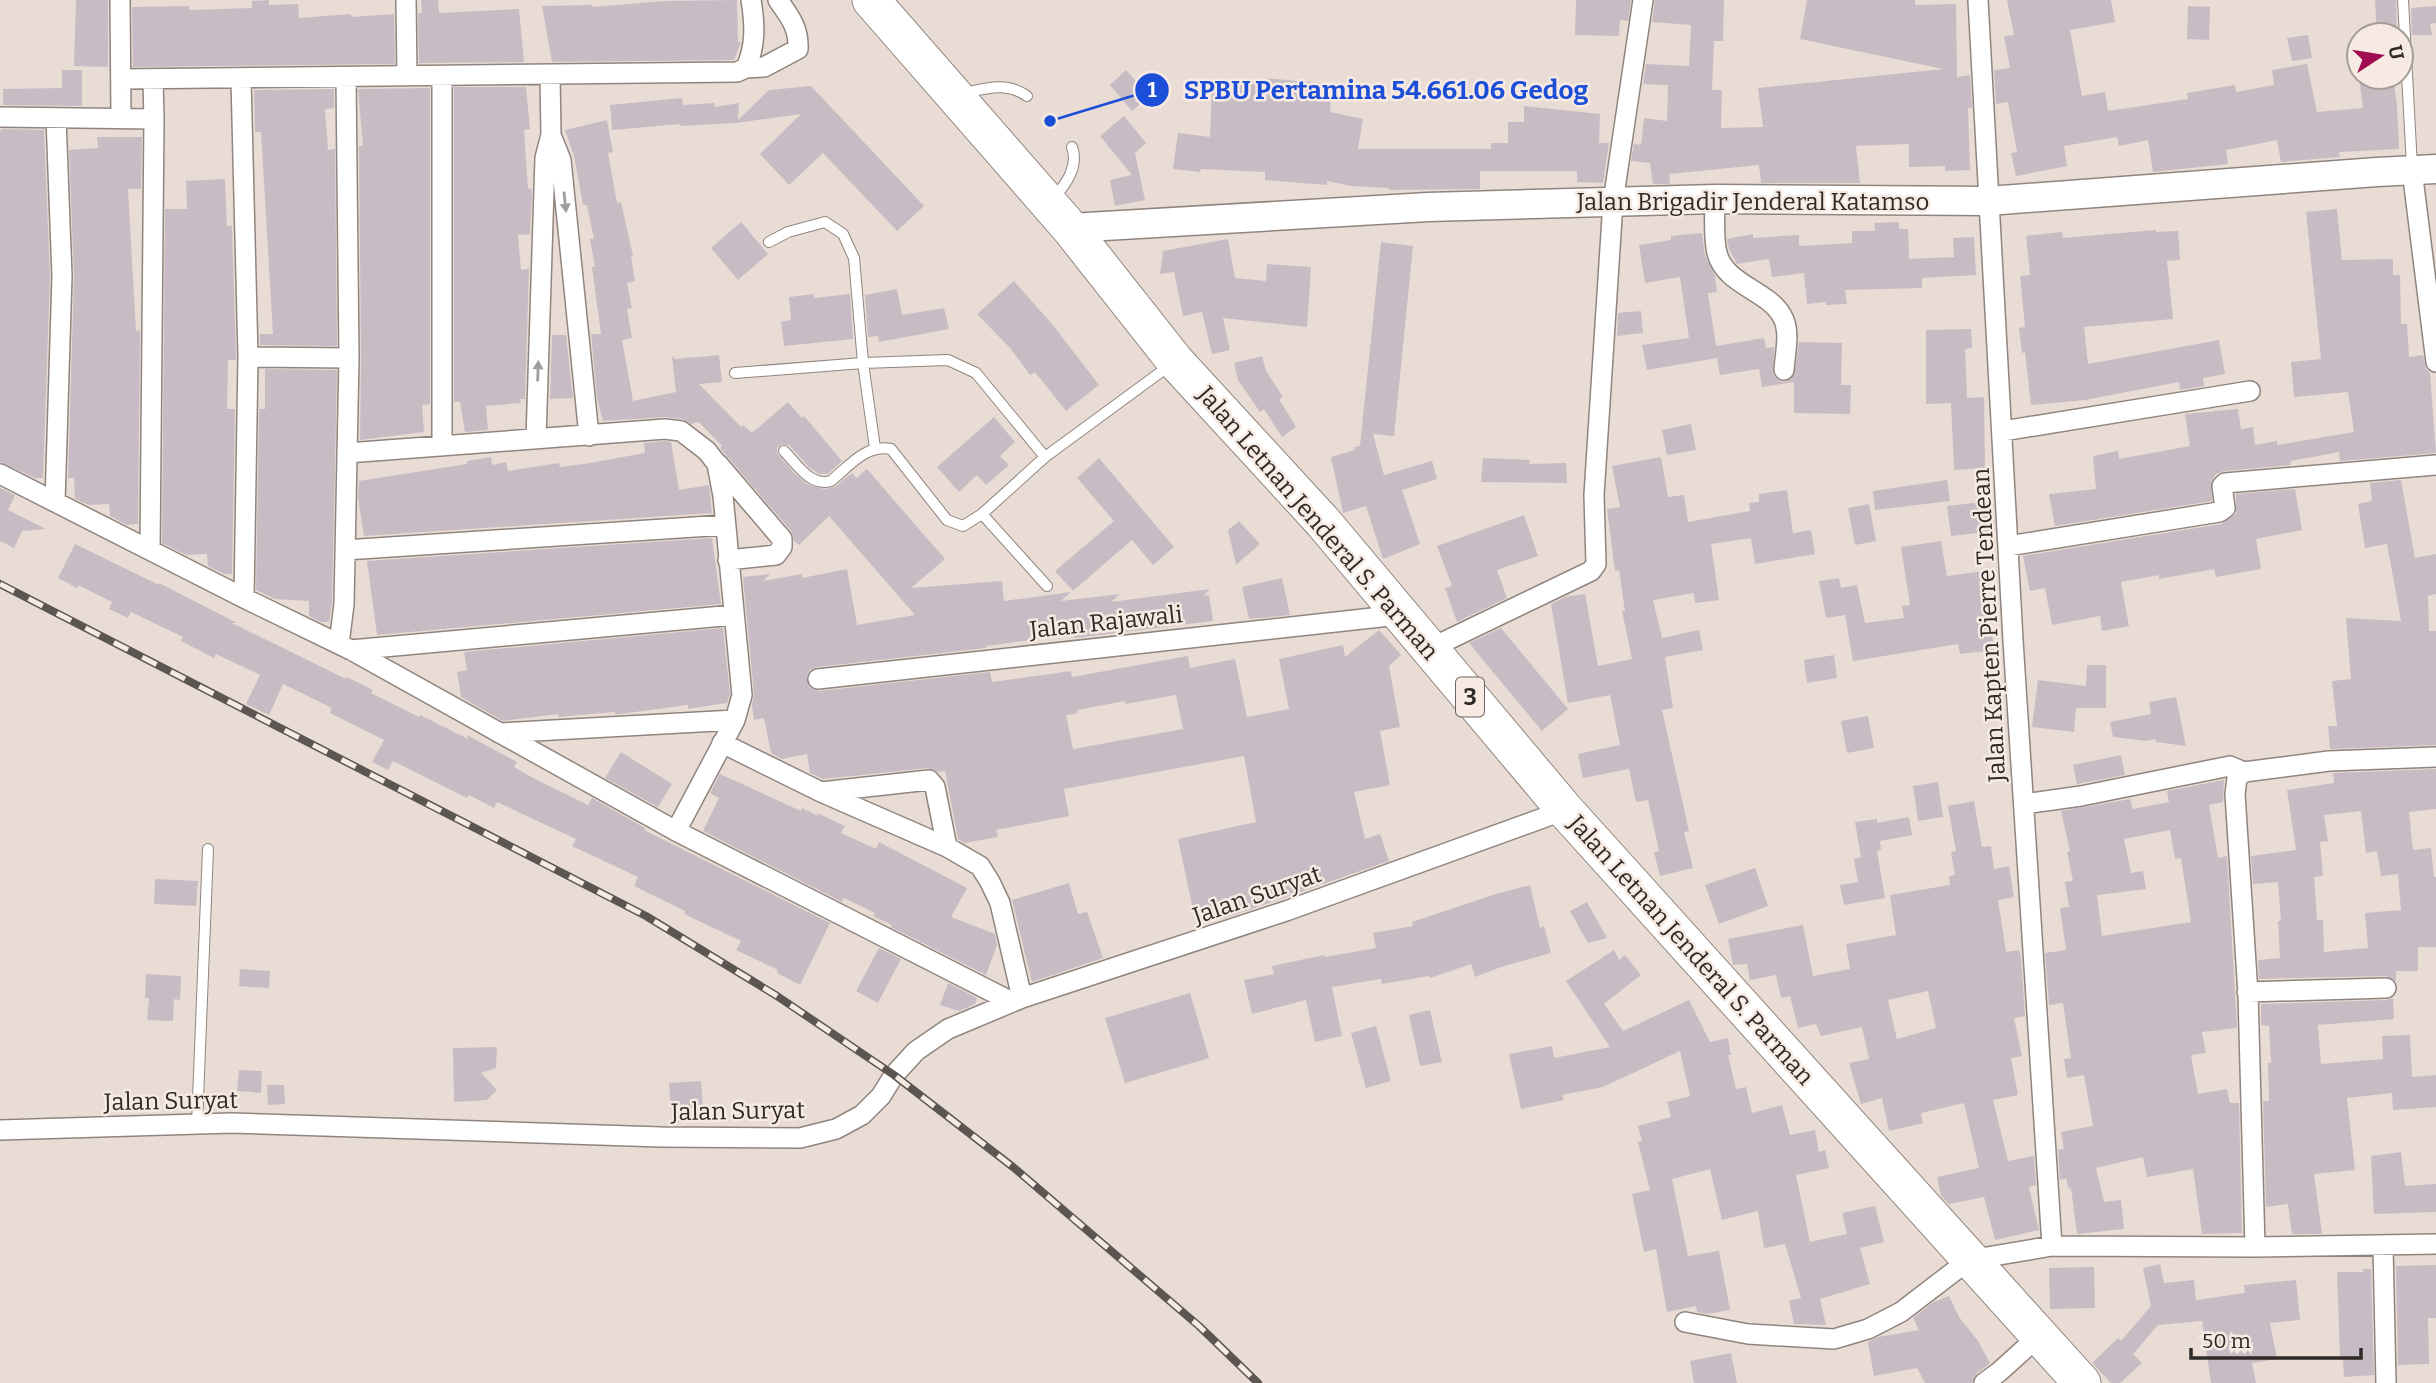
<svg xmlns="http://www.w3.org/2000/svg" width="2436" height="1383" font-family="Bitter,serif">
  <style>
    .building { fill: #c8bcc4; fill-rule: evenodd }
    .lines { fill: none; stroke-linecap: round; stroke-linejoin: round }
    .lane-casing { stroke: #90857e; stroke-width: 12 }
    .street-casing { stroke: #90857e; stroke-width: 22 }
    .secondary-casing { stroke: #90857e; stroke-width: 31 }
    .highway-casing { stroke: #90857e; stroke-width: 39 }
    .lane { stroke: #fff; stroke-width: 10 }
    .street { stroke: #fff; stroke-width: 19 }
    .secondary { stroke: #fff; stroke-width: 28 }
    .highway { stroke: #fff; stroke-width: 37 }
    .rail-casing { stroke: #5c5652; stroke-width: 8 }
    .rail { stroke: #f6eae2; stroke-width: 5; stroke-dasharray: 16; stroke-linecap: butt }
    .oneway { fill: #a19f9e }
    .labels { text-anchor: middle; stroke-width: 5; stroke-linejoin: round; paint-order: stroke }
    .shield { fill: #f6eae2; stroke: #6b645f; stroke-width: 2 }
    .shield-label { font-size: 23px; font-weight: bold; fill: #2f2a27 }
    .street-label { font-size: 24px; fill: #2f2a27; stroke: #f6eae2 }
    .leader { fill: none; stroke: #1d4ed8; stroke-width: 2.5 }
    .callout-dot { fill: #1d4ed8; stroke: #f6eae2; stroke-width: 2.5 }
    .mark-label { font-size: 21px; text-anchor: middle; font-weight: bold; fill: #fff }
    .callout-label { font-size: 26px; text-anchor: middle; font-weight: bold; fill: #1d4ed8; stroke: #f6eae2; stroke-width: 5; stroke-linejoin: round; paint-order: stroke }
  </style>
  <rect width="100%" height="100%" fill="#e9dcd5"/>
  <path class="building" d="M76 0H108V67L74 66Z
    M269 0V5L298 4 299 18 351 14V17L394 14 395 64 133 67 132 7 189 6V10L252 8V1Z
    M421 0H438L439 13 519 9 524 62 419 63 418 13H422Z
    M737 0 738 42H741L734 60 552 62 542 6 592 5V7L665 1Z
    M1576 0H1631L1628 21 1620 20 1619 36 1575 35Z
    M1655 0H1724L1723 41H1714L1712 90H1722L1721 128 1763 127 1758 88 1943 69 1800 39 1807 0H1915V5L1956 4 1957 77 1970 75 1972 108H1968L1970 170 1945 171V166L1909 167V144L1856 146 1860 183H1761L1759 165 1669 174 1670 184H1653L1650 163 1631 161 1634 144 1641 145 1644 118 1667 121 1668 85 1643 84 1646 64 1689 66 1691 25 1652 22Z
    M2007 0H2111L2115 22 2070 30 2082 96 2105 92 2108 111 2188 99 2187 93 2235 85 2236 92 2274 85 2272 70 2307 64 2317 112 2363 108 2359 78 2393 77 2397 105 2399 149 2339 152 2340 157 2281 162 2277 140 2226 150 2228 164 2153 172 2148 140 2119 146 2117 137 2064 146 2067 166 2016 176 2011 153 2017 152 2008 102 1996 104 1994 70 2010 68 2004 36 2014 35Z
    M2375 0H2396L2397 35H2377Z
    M2188 6 2210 7 2209 40 2187 39Z
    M2436 6V23L2430 24 2432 35H2412L2411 8Z
    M2308 35 2312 58 2292 61 2287 38Z
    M62 70H82V106L3 105V89L62 88Z
    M1126 70 1149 96 1132 111 1110 85Z
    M1265 78 1332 84 1330 112 1363 119 1358 149H1491V143H1508V122H1524V106L1600 114 1599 143H1609L1603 183 1577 182V171H1480V189L1389 190V188L1351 186 1327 181V185L1265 180V172L1201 169 1200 172 1173 169 1178 133 1210 137 1212 84H1265Z
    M811 86 924 206 897 231 823 153 789 185 760 154 801 114 736 123 680 126V124L612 130 610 105 682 98 683 105 714 103 715 107 739 103 738 120 769 90Z
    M454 87H526L530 129 524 130 528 189 531 188 532 194 530 234 518 235 521 270 529 269 525 399H520L521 403 486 406 488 430 465 432 460 402H454Z
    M430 88V404L422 405 424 432 360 440 361 358 359 146H363L358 89Z
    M334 89V108L325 109 328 150 335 149 337 346 260 345V334H273L261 132H255L254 90Z
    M1124 116 1146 143 1135 153 1145 200 1115 206 1110 180 1132 175 1100 136Z
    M607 120 613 152 608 153 617 203 621 202 633 256 631 257 635 281 627 283 632 308 627 309 632 338 622 340 633 401 676 392 672 356 675 359 692 357V358L719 355 722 382 699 384 741 427 743 425 752 433 788 402 802 418 804 416 842 461 828 474H819L809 467 789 445 782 444 777 448V453L794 473 807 484 824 489 835 487 852 473 857 478 867 469 945 559 911 588 1002 581 1004 601 1071 592 1061 601 1120 594 1111 602 1210 589 1203 596 1209 595 1213 621 1075 638 1074 634 986 646V648L817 667 810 670 807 675 809 687 819 691 990 672 992 682 1071 671 1072 677 1188 656 1190 668 1235 659 1247 717 1289 709 1279 659 1343 645 1345 657 1379 630 1401 655 1389 666 1400 727 1380 731 1390 785 1354 792 1365 839 1380 834 1389 861 1228 917 1196 924 1178 839 1256 822 1244 756 1064 789 1069 816 996 830 998 837 964 843 958 839 945 771 938 772 928 768 823 779 810 773 807 754 782 759 771 753 764 718 754 720 752 706 754 694 743 577 770 574 763 581 802 574V578L847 569 857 625 915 615 829 516 799 545 794 541 791 531 725 454 720 448 722 446 699 422 691 424 683 419 664 417 603 421 597 398 591 334H601L592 267H595L590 239H594L587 205H583L574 156 565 130ZM1176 695 1183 729 1073 749 1066 715 1078 713 1077 710 1125 701V704Z
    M3 129 44 130 50 276 43 478H35L0 462V131Z
    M97 137H142L141 189H128L136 331 140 330 138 524 127 525 110 516 109 504 89 505 75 499 74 478H68L74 276 69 150 98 148Z
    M225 179 227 226H232L236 357V360H228L227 409H235L232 574H224L208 566 207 554 186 555 162 543 165 209H187L186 181Z
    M2337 209 2342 260 2393 259V275H2400L2401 324H2407L2409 357 2423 355 2426 369 2430 373 2436 453 2340 461 2339 452 2290 461 2291 465 2224 471 2216 474 2211 482 2212 501 2055 526 2049 494 2096 489 2093 456 2118 451 2119 459 2190 446 2185 414 2238 409 2241 429 2253 427 2255 445 2277 441V445L2354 432 2348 392 2294 397 2291 362 2321 359 2306 212Z
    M741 222 768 254 738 280 711 248Z
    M1899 222V229H1908L1909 259 1954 257 1953 238 1974 237 1976 275 1922 278V288L1845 290 1847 304 1826 305V302L1807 304 1804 273 1772 277 1769 259 1737 264 1729 249 1727 239 1753 234V238L1799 235V246L1852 243V231H1875L1874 223Z
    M2156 230V232L2178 231 2180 260 2167 261 2173 319 2084 327 2088 364 2219 340 2225 374 2203 378 2204 386 2180 390 2179 382 2085 400 2031 405 2025 352 2022 353 2019 328 2025 327 2020 276 2030 275 2026 236 2062 232 2063 238Z
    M1702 233 1705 256 1715 276 1717 292 1708 293 1716 346 1764 338 1766 348 1774 347 1773 375 1778 380 1784 382 1794 376 1799 342 1842 343 1841 385H1851L1850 414 1794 413V382L1762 387 1759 369 1720 375 1717 358 1647 370 1642 345 1689 338 1680 277 1645 283 1639 245 1671 240V236Z
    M1228 239 1235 278 1266 281 1267 264 1311 267 1307 327 1223 318 1230 350 1212 354 1202 312 1183 316 1174 272 1160 274 1163 251Z
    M1381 242 1413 246 1394 436 1373 434 1384 475 1432 461 1437 479 1402 490 1420 544 1383 559 1366 506 1343 513 1331 457 1355 450 1354 447 1360 446Z
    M1014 281 1052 324 1099 385 1066 411 1035 372 1030 375 1010 348 977 314Z
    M897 289 902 315 944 308 949 329 879 342 878 336 868 337 865 295Z
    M814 294V298L850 294 853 339 784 346 781 322 791 320 789 297Z
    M1641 311 1643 333 1617 336 1618 313Z
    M1971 329 1972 348 1965 349 1967 398 1984 397 1985 468 1954 470 1951 403 1926 404V330Z
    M552 335H566L573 398 550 399Z
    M1262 356 1266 371 1283 397 1279 399 1296 427 1282 437 1264 409 1260 412 1238 380 1234 363Z
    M265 369 337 370 332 603 329 622H321L309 616V601L275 599 256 590 259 409H265Z
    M994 417 1015 442 1000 456 1009 465 986 485 977 475 959 492 937 467Z
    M1691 424 1696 450 1667 455 1662 430Z
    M665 441 671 442 679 490 709 485 712 513 364 536 358 498 359 481 467 464V461L491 457 492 465 506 462 508 471 559 463 560 467 584 464 645 453 644 443Z
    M1661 457 1668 497 1684 495 1688 522 1750 511 1749 503 1759 502V494L1787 490 1793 533 1811 530 1815 554 1755 564 1751 538 1711 544 1719 600 1695 603 1694 593 1653 600 1662 638 1699 630 1703 650 1665 657 1673 708 1662 710 1689 831 1684 832 1693 868 1660 876 1654 852 1659 851 1648 800 1636 802 1629 769 1583 778 1578 754 1620 745 1610 695 1568 703 1551 604 1565 597 1585 594 1598 666 1632 659 1622 611H1625L1619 570 1615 571 1607 509 1620 507 1612 466Z
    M1099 458 1174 547 1153 565 1132 540 1073 591 1055 571 1114 521 1077 478Z
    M1483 458 1530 460 1529 464 1566 463 1567 483 1481 482Z
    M1947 480 1950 501 1875 510 1873 491Z
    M2401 480 2415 558 2436 554V594L2428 596 2429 631H2436V745L2330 749 2328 726H2337L2332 681 2351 679 2346 618 2401 621 2387 544 2365 548 2358 504 2372 501 2370 483Z
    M0 488 15 495 8 510 46 529 22 531 14 548 0 541Z
    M2295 489 2302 530 2256 539 2261 569 2216 577 2214 569 2159 579V575L2121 582 2129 626 2102 631 2100 616 2052 625 2045 588 2030 591 2023 556 2221 524 2236 514V494Z
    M1993 501 1995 531 1951 536 1947 506Z
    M1869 504 1876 541 1855 545 1848 508Z
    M1524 515 1538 556 1497 570 1507 598 1457 622 1445 588 1452 586 1437 546Z
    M1239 521 1260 544 1236 565 1228 530Z
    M712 538 721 604 377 635 367 561Z
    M1941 541 1947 576 1984 571 1994 650 1960 654 1958 644 1853 661 1845 615 1826 618 1819 581 1839 578 1841 588 1857 585 1865 623 1904 618 1902 606 1910 605 1901 547Z
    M75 544 159 585V583L237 623H232L346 679 347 677 373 690 371 693 419 717 420 715 468 739 467 735 517 762 514 767 535 779 588 805 592 798 645 828 644 830 830 923 800 985 777 973 778 970 736 950 741 941 684 914 685 911 634 886 638 877 572 846 576 839 497 802 494 808 469 795 467 798 393 761 388 770 372 762 384 740 330 713 332 708 283 684 269 715 246 704 260 675 216 654 214 658 181 641 183 637 131 612 128 618 109 609 112 602 78 585 77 588 58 578Z
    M1282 578 1290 615 1249 619 1242 587Z
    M723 628 730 694 727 703 688 709V705L620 714H615V712L558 717V714L503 721 461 697 457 672 467 670 464 652Z
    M1501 628 1568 709 1542 731 1469 643Z
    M1834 655 1837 678 1807 683 1804 660Z
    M2087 665H2106V708H2076L2074 732 2032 727 2038 680 2086 686Z
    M2176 697 2186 746 2156 742 2155 739 2146 741 2113 737 2110 722 2151 714 2149 702Z
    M1868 716 1874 748 1847 753 1841 721Z
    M621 752 672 784 658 807 605 778Z
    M2121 755 2125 775 2077 784 2073 765Z
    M2436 769V809L2409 812 2413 850 2431 848 2434 877H2436V947H2418V971H2396V981L2386 976 2259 979 2258 960 2280 958 2278 921H2281L2278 882 2253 884 2251 856 2296 850 2287 790 2334 783 2333 773ZM2361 811 2366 853 2377 851 2381 876 2398 874 2401 910 2365 913 2368 948 2324 952 2323 920H2317L2314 877 2323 876 2320 842 2328 841 2324 815Z
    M720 774 801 811 802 808 818 816 817 813 845 826 841 833 876 849 879 842 967 888 951 917 995 934 997 945 986 975 891 927 892 925 873 916 875 913 844 898 842 902 703 831 719 798 710 793Z
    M2224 780 2223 802 2209 805 2218 858 2227 856 2237 1028 2202 1032 2206 1053 2191 1055 2198 1094 2227 1089 2230 1103H2239L2242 1233 2202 1234 2193 1169 2147 1177 2143 1157 2096 1168 2104 1202 2121 1200 2124 1229 2077 1234 2071 1188 2069 1189 2066 1178 2060 1180 2058 1150 2064 1149 2061 1132 2093 1126 2084 1075 2067 1078 2064 1059 2071 1058 2063 1003 2049 1005 2045 953 2066 950 2060 908 2069 907 2065 882 2073 881 2067 852 2070 851 2061 811 2130 799 2133 809 2169 802 2167 791ZM2170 830 2175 859 2181 858 2191 922 2102 936 2097 895 2146 889 2143 871 2131 873 2124 839Z
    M1938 782 1943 817 1918 821 1913 786Z
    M1974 801 1982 847 1991 846 1994 869 2009 866 2014 897 1998 900 2006 952 2019 950 2021 957 2025 1016 2014 1018 2022 1056 2011 1058 2018 1095 1993 1100 2008 1161 2034 1156 2036 1185 2029 1187 2039 1230 1995 1240 1984 1197 1949 1204 1941 1196 1937 1177 1979 1168 1964 1103 1921 1113 1923 1123 1889 1131 1882 1098 1861 1104 1849 1063 1869 1059 1862 1027 1821 1036 1816 1024 1798 1028 1790 996 1781 998 1776 975 1750 980 1747 964 1733 965 1728 939 1803 925 1813 976 1850 969 1846 944 1896 935 1890 895 1950 885 1949 876 1955 875 1951 852 1956 851 1948 806ZM1928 991 1936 1028 1897 1039 1888 1000Z
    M1909 817 1912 835 1880 841 1881 850 1877 851 1885 898 1844 905 1840 885 1858 882 1854 859 1861 857 1855 822 1877 819V823Z
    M1755 868 1768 906 1719 924 1705 885Z
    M155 879 198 881 196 906 154 904Z
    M1069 883 1078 914 1087 912 1103 958 1032 982 1012 900Z
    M1530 885 1540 928 1544 926 1551 953 1501 967 1475 977 1471 964 1430 978 1429 976 1382 984 1381 979 1332 987 1342 1036 1315 1042 1306 1000 1252 1014 1244 980 1274 974 1272 966 1324 955 1325 957 1376 948 1373 933 1413 926 1412 922 1496 894Z
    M1587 902 1607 938 1588 943 1570 911Z
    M879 948 901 959 878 1003 856 991Z
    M1614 950 1619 960 1625 955 1641 975 1604 1004 1623 1031 1689 1000 1710 1042 1728 1038 1731 1055H1728L1736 1089 1746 1087 1752 1113 1782 1105 1790 1135 1815 1130 1819 1152 1825 1150 1829 1168 1796 1175 1810 1242 1847 1234 1842 1213 1875 1206 1884 1242 1860 1248 1870 1284 1820 1299 1826 1325 1794 1324 1789 1301 1801 1298 1785 1244 1764 1248 1758 1211 1722 1220 1710 1169 1672 1179 1688 1256 1719 1251 1730 1310 1707 1314 1697 1312 1696 1306 1667 1312 1656 1249 1644 1252 1632 1194 1650 1190 1638 1142 1642 1141 1638 1126 1671 1117 1667 1102 1690 1096 1680 1051 1603 1087 1562 1095 1564 1100 1521 1109 1509 1054 1552 1046 1554 1058 1610 1047 1566 981Z
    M240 969 270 971 269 988 239 986Z
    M146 974 181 976 180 1000 174 999 173 1021 147 1020 149 998H145Z
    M948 983 977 998 975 1004 959 1011 940 1005Z
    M1190 993 1209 1058 1125 1083 1105 1018Z
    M2393 998 2394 1019 2318 1025 2321 1064 2383 1059 2382 1036 2410 1035 2412 1077 2436 1075V1107L2393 1110 2392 1093 2347 1098 2355 1170 2314 1174 2322 1234H2292L2288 1204 2266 1207 2263 1101H2269L2268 1063H2271L2269 1026 2261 1025V1004L2386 1000Z
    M1430 1010 1442 1062 1420 1066 1409 1015Z
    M1376 1026 1391 1081 1366 1088 1351 1033Z
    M497 1047 496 1068 481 1073 497 1090 487 1100 454 1102 453 1048Z
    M239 1070 262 1071 261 1093 237 1091Z
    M701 1081 704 1120 672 1123 669 1083Z
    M267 1085H284L285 1104 268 1105Z
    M2401 1152 2405 1186 2436 1184V1212L2374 1214 2371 1156Z
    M2160 1264 2164 1283 2194 1280 2196 1300 2245 1293 2244 1285 2296 1280 2300 1320 2270 1323 2277 1359 2252 1363 2256 1383H2211L2202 1321 2158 1325 2133 1354 2142 1363 2120 1383H2111L2092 1363 2118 1338 2121 1341 2151 1306 2143 1268Z
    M2436 1265V1318H2428L2429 1364 2398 1365 2396 1266Z
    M2094 1267 2095 1308 2050 1309 2049 1268Z
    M2363 1269H2371L2374 1375 2344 1377 2343 1360H2340L2337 1272H2363Z
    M1949 1296 1959 1317 1978 1341 1990 1363 1976 1374 1972 1383H1925L1917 1368 1874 1376 1868 1342 1878 1337 1919 1330 1913 1318 1934 1302Z
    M1731 1353 1737 1383H1694L1690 1361Z"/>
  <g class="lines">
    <defs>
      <path id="lane" d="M2403 0 2412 167
        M965 93C987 88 1007 82 1027 96
        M1053 199C1066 184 1079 167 1072 147
        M769 242 788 232 825 222 843 234 854 258 863 363 875 448
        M735 373 863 363 948 360 976 373 1045 457
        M784 451C797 464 810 487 831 481 849 466 866 444 891 449L947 520 963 526 982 514 1045 457 1169 366
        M982 514 1047 586
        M197 1124 208 849"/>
      <path id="street" d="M120 0 121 117
        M406 0 407 75
        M1978 0 2013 640 2052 1246
        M746 68 764 67 798 49C799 28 790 17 778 0
        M442 76V446
        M121 79 737 72 746 68C756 45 755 24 751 0
        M241 79 248 357 244 598
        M153 80 154 119
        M0 117 154 119 150 550
        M551 135 561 160 589 436
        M2412 170 2436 362
        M1715 199C1715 216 1713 237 1717 253 1725 285 1768 290 1782 316 1791 331 1785 353 1784 370
        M248 357 349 358
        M2003 431 2250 391
        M536 439 545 158 551 135 550 76
        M347 453 665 429 681 431 707 451 717 464 723 496 742 695 735 720 676 831
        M718 464 782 539V547L776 555 728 560
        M0 474 244 598 351 650 676 831 1012 1002
        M55 502 62 276 56 118
        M2008 546 2219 512 2225 508 2222 486 2225 483 2436 465
        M345 550 725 525
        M339 644 344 604 349 358 346 77
        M1429 649 1591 571 1596 564 1594 495 1613 202 1643 0
        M351 650 734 615
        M818 679 1399 615
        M499 733 735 720
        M722 743 821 792 947 847 980 866 990 882 1000 903 1022 998
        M821 792 929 780 935 787 947 847
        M2024 804 2081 796 2230 766 2244 772
        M2247 992 2386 988
        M0 1130 232 1123 661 1137 800 1138 836 1129 862 1115 881 1096 894 1075 916 1051 948 1029 1022 998 1286 911 1565 810
        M2383 1246 2386 1383
        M2255 1247 2248 994 2235 794 2237 778 2244 772 2329 761 2436 757
        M1685 1322 1748 1334 1834 1339 1868 1329 1901 1312 1969 1260 2052 1246 2255 1247 2436 1244
        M1984 1383 1999 1372 2040 1335"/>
      <path id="secondary" d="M1070 228 1428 207 1715 199 1988 201 2377 172 2436 169"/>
      <path id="highway" d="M871 0 1070 228 1175 361 1323 522 1565 810 2082 1383"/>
    </defs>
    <use href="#lane" class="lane-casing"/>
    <use href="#street" class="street-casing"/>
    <use href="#secondary" class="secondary-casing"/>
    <use href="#highway" class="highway-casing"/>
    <use href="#lane" class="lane"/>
    <use href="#street" class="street"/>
    <use href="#secondary" class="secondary"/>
    <use href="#highway" class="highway"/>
    <defs>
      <path id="rail" d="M0 584 646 916 777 996 894 1075 1013 1167 1199 1326 1258 1383"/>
    </defs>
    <use href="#rail" class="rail-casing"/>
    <use href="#rail" class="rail"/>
  </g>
  <defs><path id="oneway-solid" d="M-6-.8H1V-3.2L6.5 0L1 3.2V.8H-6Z" transform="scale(1.75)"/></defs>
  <g class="oneway">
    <use href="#oneway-solid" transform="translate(565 202) rotate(84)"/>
    <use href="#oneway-solid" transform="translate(538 371) rotate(-88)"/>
  </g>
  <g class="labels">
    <rect class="shield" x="1456" y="677.5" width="28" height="39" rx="5"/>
    <g class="shield-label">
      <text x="1470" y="705">3</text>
    </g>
    <g class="street-label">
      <text x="1753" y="210">Jalan Brigadir Jenderal Katamso</text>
      <text transform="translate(1318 523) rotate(49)" y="8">Jalan Letnan Jenderal S. Parman</text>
      <text transform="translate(1106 622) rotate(-6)" y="8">Jalan Rajawali</text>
      <text transform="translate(1989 625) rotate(-93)" y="8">Jalan Kapten Pierre Tendean</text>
      <text transform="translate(1257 895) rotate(-19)" y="8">Jalan Suryat</text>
      <text transform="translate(1691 950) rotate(48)" y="8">Jalan Letnan Jenderal S. Parman</text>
      <text transform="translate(171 1101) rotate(-1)" y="8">Jalan Suryat</text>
      <text transform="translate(738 1111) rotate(-1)" y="8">Jalan Suryat</text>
    </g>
  </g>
  <path class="leader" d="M1050 121L1152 90"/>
  <g class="callout-dot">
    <circle cx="1050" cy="121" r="7"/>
    <circle cx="1152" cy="90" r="18"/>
  </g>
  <g class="mark-label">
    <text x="1152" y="97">1</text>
  </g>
  <g class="callout-label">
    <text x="1386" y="99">SPBU Pertamina 54.661.06 Gedog</text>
  </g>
  <g transform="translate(2380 56) rotate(78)"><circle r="33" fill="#f6eae2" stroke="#a69d97" stroke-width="2"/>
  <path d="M0-5L12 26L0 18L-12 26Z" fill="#a10d51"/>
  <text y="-10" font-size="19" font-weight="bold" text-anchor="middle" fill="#2f2a27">U</text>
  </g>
  <path d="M2191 1348v10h170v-10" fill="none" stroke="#2f2a27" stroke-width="3.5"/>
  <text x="2202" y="1348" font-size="21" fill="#2f2a27" stroke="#f6eae2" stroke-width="5" paint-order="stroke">50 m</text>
</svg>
